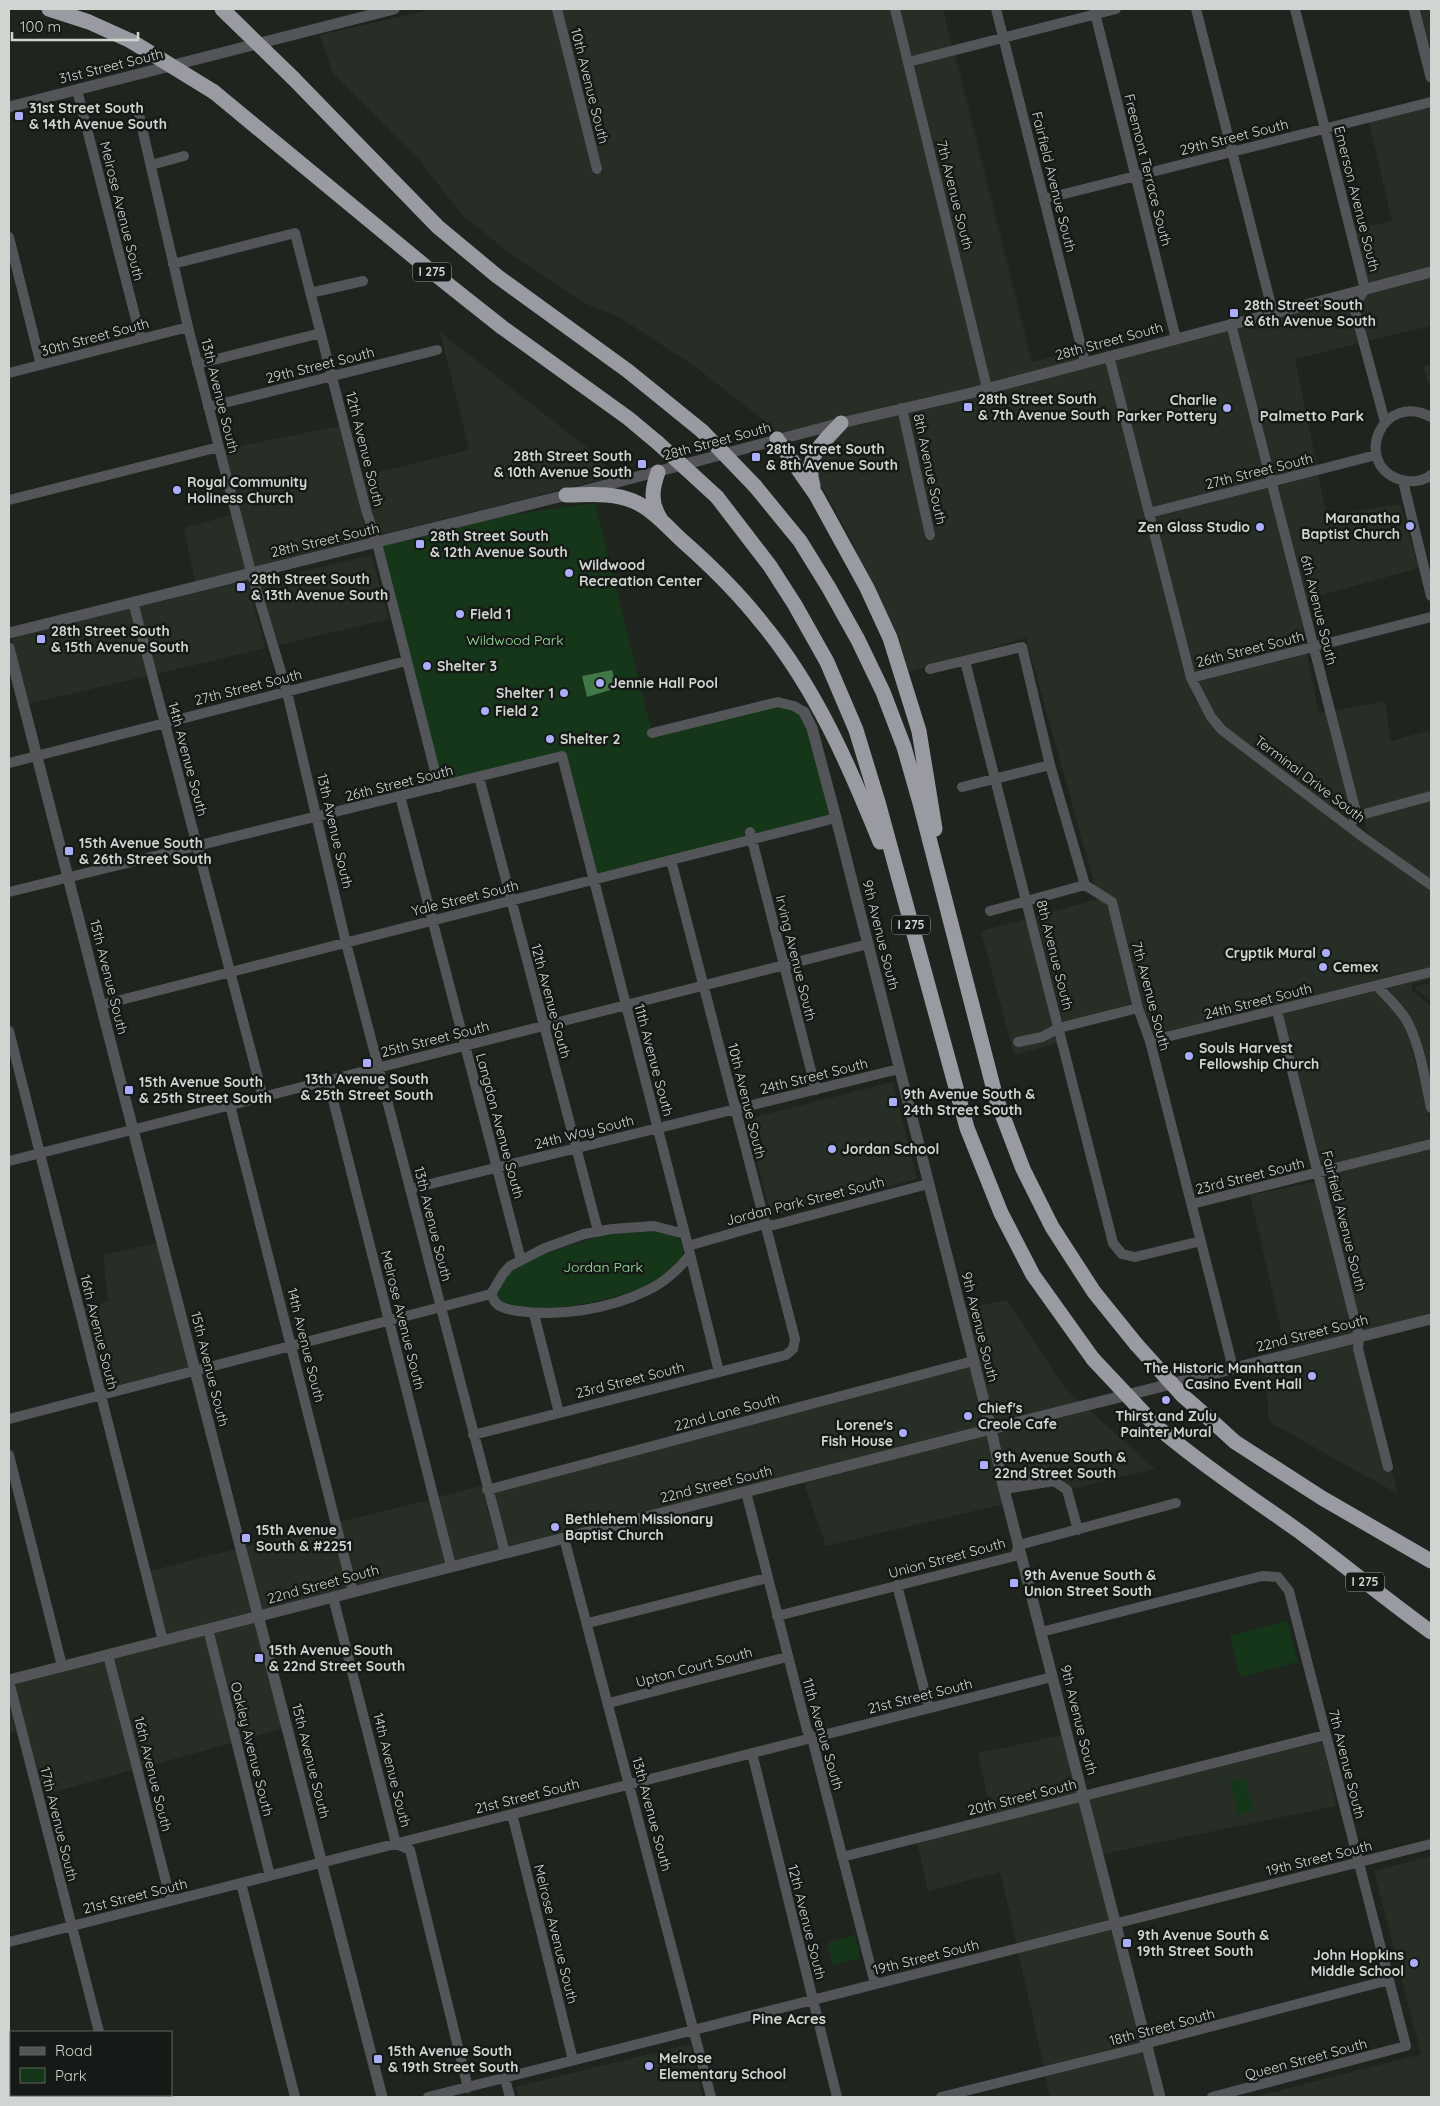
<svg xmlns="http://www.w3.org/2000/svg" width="1440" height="2106" font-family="Quicksand,sans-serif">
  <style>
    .built { fill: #262e26 }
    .green { fill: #153619 }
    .water { fill: #427748 }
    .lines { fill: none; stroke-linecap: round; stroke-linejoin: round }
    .minor { stroke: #545558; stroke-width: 10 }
    .tertiary { stroke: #545558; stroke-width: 11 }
    .motorway { stroke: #9a9ba2; stroke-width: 15 }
    .motorway-bridge { stroke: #9a9ba2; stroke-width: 15 }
    .poi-dot { fill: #abaffb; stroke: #161a16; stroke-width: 2 }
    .labels { text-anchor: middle; stroke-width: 5; stroke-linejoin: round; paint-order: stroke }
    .shield { fill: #161a16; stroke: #999d99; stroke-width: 1 }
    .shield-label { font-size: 12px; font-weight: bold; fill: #d1d5d1 }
    .street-label { font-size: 14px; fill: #d1d5d1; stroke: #161a16 }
    .poi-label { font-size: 14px; font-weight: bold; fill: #d1d5d1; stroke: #161a16; text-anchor: start }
    .park-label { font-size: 14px; fill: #98e49f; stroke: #161a16 }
    .neighbourhood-label { font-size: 15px; font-weight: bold; fill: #d1d5d1; stroke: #161a16 }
  </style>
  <rect width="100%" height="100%" fill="#1f241f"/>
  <path class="built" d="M434 9H552L594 175 603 172 562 9H890L981 385 777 434 766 422 694 366 619 317 584 303 508 252 461 214 420 161 332 72 320 35Z
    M900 9H943L952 46 912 56Z
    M1419 9H1431V56Z
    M955 54 1032 362 1077 351 1079 359 991 383 914 65Z
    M1431 106V267L1369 284 1355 229 1392 221 1369 122Z
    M1431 276V326L1368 341 1359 308 1368 293Z
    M1355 296 1349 309 1359 343 1295 359 1317 466 1276 477 1237 327Z
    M1228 330 1266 480 1152 507 1114 359Z
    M440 332 603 460 611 477 377 536 362 476 469 450Z
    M1105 362 1185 676 1196 701 1207 720 1219 733 1360 840 1431 891V967L1153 1036 1143 1006 1117 900 1095 886 1026 638 908 672 850 537 816 476 822 450 844 427 899 413 926 540 936 538 908 411Z
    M1431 364V392L1423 366Z
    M339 426 368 538 255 567 224 449Z
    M1318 475 1327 516 1400 504 1419 568 1307 599 1278 486Z
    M1268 488 1297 603 1306 644 1195 672 1155 516Z
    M231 515 245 569 177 586 195 581 184 528Z
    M371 555 389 619 275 646 259 582Z
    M247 578 265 648 157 674 138 605Z
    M129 607 147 676 28 704 11 637Z
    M1307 653 1319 713 1326 712 1351 812 1340 813 1226 727 1215 715 1198 680Z
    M1385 701 1391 741 1431 730V792L1361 810 1335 711Z
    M1431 801V879L1368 834 1363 818Z
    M1099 899 1108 904 1132 1005 1063 1022 1036 916Z
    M1026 919 1054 1026 1040 1033 1013 1039 1014 1047 1043 1041 1056 1035 1058 1043 1014 1055 981 931Z
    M1431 976V979L1413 984 1411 990 1431 1006V1087L1412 1021 1398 1001 1386 988Z
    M1431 983V1001L1414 987Z
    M1375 991 1390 1006 1404 1025 1410 1040 1431 1128V1140L1322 1168 1283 1014Z
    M893 1082 917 1179 771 1216 747 1119Z
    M1431 1149V1315L1362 1332 1324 1176Z
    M1315 1182 1353 1334 1286 1351 1250 1195Z
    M157 1243 189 1368 105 1390 84 1308 108 1302 103 1255Z
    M1007 1300 1065 1388 1080 1402 994 1423 965 1308Z
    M1353 1343V1350L1385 1472 1392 1471 1398 1494 1269 1422 1265 1370 1286 1360Z
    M970 1366 985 1426 508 1548 493 1493Z
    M1088 1409 1155 1469 1067 1490 1062 1482 1043 1477 1010 1484 996 1432Z
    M987 1434 1004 1504 826 1546 804 1483 751 1495Z
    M481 1486 499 1550 454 1561 438 1497Z
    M429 1500 445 1563 356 1586 340 1522Z
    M331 1525 347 1589 262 1611 245 1547Z
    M236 1549 252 1613 166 1635 150 1571Z
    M254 1622 282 1729 241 1740 214 1632Z
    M204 1634 232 1743 142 1768 114 1658Z
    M105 1660 133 1770 43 1795 14 1683Z
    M9 1701 16 1731 9 1733Z
    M1063 1735 1077 1792 991 1815 978 1753Z
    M1322 1740 1331 1778 1336 1806 1103 1854 1089 1800Z
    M1079 1801 1110 1920 1017 1944 1000 1872 928 1891 917 1842Z
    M1431 1856V2097H1255L1421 2054 1374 1871Z
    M1112 1929 1141 2042 1044 2067 1018 1952Z
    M690 2044 703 2097H518L516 2087Z
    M1143 2051 1155 2097H1050L1045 2076Z"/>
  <path class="green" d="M595 503 652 733 778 702 804 712 836 818 593 880 562 756 439 787 377 543 501 511 517 514Z
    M648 1230C671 1232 684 1232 683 1259 677 1264 672 1271 665 1275 630 1297 581 1307 540 1308 527 1309 514 1306 501 1304L496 1297 498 1285 505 1275 539 1255 598 1237Z
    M1287 1621 1298 1662 1240 1677 1230 1636Z
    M1245 1777 1253 1811 1238 1814 1230 1781Z
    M855 1935 860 1958 833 1965 827 1943Z"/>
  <path class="water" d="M612 670 617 688 587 697 582 676Z"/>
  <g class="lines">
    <path class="minor" d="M557 9 597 169
      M895 9 987 388
      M996 9 1085 362
      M1094 9 1176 339
      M1196 9 1273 313
      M1295 9 1365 289 1354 307 1385 422
      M908 62 1116 9
      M77 90 141 339
      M139 115 188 327 251 572 287 692 346 943 505 1553
      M151 165 184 156
      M1044 199 1431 102
      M9 237 41 365
      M173 264 295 233 366 510 377 543 439 787
      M310 293 363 281
      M1231 324 1357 816
      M1109 356 1191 678 1211 717 1222 730 1363 837 1431 885
      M197 364 321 333
      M9 373 188 327
      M208 407 437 350
      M902 408 930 535
      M1431 417C1382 391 1353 462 1398 479 1409 483 1422 482 1431 475
      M1403 481 1431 596
      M9 500 219 447
      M1149 513 1376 455
      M133 602 263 1097
      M965 661 1113 1243 1122 1254 1135 1257 1201 1241
      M930 669 1022 647 1050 765 1085 885 1112 902 1138 1008 1150 1041 1233 1368
      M1191 678 1431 617
      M652 733 778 702 794 706 804 712
      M9 763 406 661
      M479 777 598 1231
      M962 787 1050 765
      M400 796 521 1260
      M1354 820 1357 816 1431 796
      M750 832 816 1090
      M9 892 562 756 688 1246 719 1372
      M990 911 1085 885
      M1377 986C1388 998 1402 1010 1409 1025 1421 1050 1425 1081 1431 1108
      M101 1005 836 818
      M1277 1011 1359 1337 1358 1349 1388 1467
      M9 1031 163 1641
      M1150 1041 1431 972
      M1018 1042 1042 1037 1059 1028 1138 1008
      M328 1080 451 1566
      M230 1105 353 1592
      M9 1161 868 944
      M410 1189 899 1069
      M1192 1204 1431 1144
      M688 1246 764 1224 774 1225 928 1184
      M491 1294C493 1297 494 1302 497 1304 502 1309 512 1310 518 1311 559 1317 609 1309 646 1291 664 1283 678 1270 690 1255
      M534 1314 559 1413
      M9 1419 491 1294 503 1274 510 1266 545 1248 584 1234 612 1229 654 1226 685 1234
      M473 1435 786 1355 793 1349 795 1339 671 860
      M9 1455 62 1666
      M1006 1484 1011 1488 1054 1481
      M1003 1485 1006 1484 1009 1480 1043 1471 1050 1474 1054 1481 1067 1490 1078 1530
      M487 1490 973 1361
      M746 1492 807 1730 812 1738 875 1984
      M564 1538 711 2097
      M897 1585 929 1708
      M333 1597 396 1844 410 1850 468 2088
      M777 1616 1015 1556 1019 1545 1176 1503
      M588 1623 767 1578
      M208 1629 270 1876
      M1041 1632 1262 1576 1278 1577 1289 1591 1406 2046 1212 2097
      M108 1655 171 1901
      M9 1681 99 2032
      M609 1703 787 1657
      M752 1753 837 2097
      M512 1814 573 2060
      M842 1857 1325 1735
      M241 1883 295 2097
      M9 1942 1052 1677
      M505 2079 510 2097
      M116 2095V2097
      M23 2097 33 2095
      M428 2097 1431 1844
      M941 2097 1139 2048 1152 2042 1389 1980"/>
    <path class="tertiary" d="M1414 9 1431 77
      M9 107 394 9
      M9 633 591 489 841 423 971 393 1431 272
      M9 648 382 2097
      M804 712 812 728 836 818 991 1429 1003 1485 1160 2097
      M9 1680 991 1429 1431 1319"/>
    <path class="motorway" d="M49 9 89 22 131 41
      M293 78 438 227 497 276 628 371 702 431
      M214 92 426 267 503 328 628 418 658 443
      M777 439 816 495 867 588 890 638 919 731 935 829
      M658 472C652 489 650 502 660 518
      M755 486 800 541 829 588 858 640 883 692 904 747 920 803 996 1098 1023 1169 1052 1227 1094 1292 1136 1344
      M813 486C804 456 822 444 841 423
      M566 495C588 495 612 492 633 501 653 509 670 530 686 544 713 568 740 595 762 623 815 687 849 765 880 842
      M717 497 770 566 795 605 827 662 856 730 878 802 967 1128 1001 1213 1033 1275 1093 1359
      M1213 1422 1235 1442 1322 1498 1431 1561
      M1167 1435C1209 1470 1255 1500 1300 1532 1344 1565 1387 1600 1431 1632"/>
    <path class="motorway-bridge" d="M222 9 293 78
      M131 41 214 92
      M702 431 755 486
      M658 443 717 497
      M1136 1344 1182 1395 1213 1422
      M1093 1359 1156 1426 1167 1435"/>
  </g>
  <g class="poi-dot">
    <rect x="14" y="111" width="10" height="10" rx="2.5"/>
    <rect x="1229" y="308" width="10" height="10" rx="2.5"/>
    <rect x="963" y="402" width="10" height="10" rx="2.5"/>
    <circle cx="1227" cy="408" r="5"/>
    <rect x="751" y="452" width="10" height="10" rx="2.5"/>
    <rect x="637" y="459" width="10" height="10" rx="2.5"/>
    <circle cx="177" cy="490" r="5"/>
    <circle cx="1410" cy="526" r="5"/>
    <circle cx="1260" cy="527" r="5"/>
    <rect x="415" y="539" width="10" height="10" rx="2.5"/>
    <circle cx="569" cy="573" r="5"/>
    <rect x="236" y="582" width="10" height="10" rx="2.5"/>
    <circle cx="460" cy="614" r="5"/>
    <rect x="36" y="634" width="10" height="10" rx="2.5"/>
    <circle cx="427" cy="666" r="5"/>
    <circle cx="600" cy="683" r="5"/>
    <circle cx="564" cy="693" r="5"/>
    <circle cx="485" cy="711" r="5"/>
    <circle cx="550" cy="739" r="5"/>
    <rect x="64" y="846" width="10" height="10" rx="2.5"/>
    <circle cx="1326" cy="953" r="5"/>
    <circle cx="1323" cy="967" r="5"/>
    <circle cx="1189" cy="1056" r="5"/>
    <rect x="362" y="1058" width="10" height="10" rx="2.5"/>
    <rect x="124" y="1085" width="10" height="10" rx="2.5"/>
    <rect x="888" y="1097" width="10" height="10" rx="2.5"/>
    <circle cx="832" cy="1149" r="5"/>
    <circle cx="1312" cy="1376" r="5"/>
    <circle cx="1166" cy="1400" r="5"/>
    <circle cx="968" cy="1416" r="5"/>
    <circle cx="903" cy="1433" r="5"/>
    <rect x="979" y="1460" width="10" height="10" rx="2.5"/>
    <circle cx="555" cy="1527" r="5"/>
    <rect x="241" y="1533" width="10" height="10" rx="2.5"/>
    <rect x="1009" y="1578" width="10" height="10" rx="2.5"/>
    <rect x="254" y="1653" width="10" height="10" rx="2.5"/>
    <rect x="1122" y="1938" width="10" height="10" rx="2.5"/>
    <circle cx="1414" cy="1963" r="5"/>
    <rect x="373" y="2054" width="10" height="10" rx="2.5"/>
    <circle cx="649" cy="2066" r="5"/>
  </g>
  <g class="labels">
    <g class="shield">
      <rect x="413" y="262.5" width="38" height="19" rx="4"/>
      <rect x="892" y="915.5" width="38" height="19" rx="4"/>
      <rect x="1346" y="1572.5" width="38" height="19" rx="4"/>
    </g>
    <g class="shield-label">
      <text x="432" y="276">I 275</text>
      <text x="911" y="929">I 275</text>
      <text x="1365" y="1586">I 275</text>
    </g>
    <g class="street-label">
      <text transform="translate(111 66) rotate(-14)" y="5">31st Street South</text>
      <text transform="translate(590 86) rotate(76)" y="5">10th Avenue South</text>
      <text transform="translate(1234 137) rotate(-14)" y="5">29th Street South</text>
      <text transform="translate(1148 170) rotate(76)" y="5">Freemont Terrace South</text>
      <text transform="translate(1054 182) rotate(76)" y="5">Fairfield Avenue South</text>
      <text transform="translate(955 195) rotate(76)" y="5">7th Avenue South</text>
      <text transform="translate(1357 199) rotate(76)" y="5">Emerson Avenue South</text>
      <text transform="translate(122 211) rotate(76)" y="5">Melrose Avenue South</text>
      <text transform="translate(95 337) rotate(-15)" y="5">30th Street South</text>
      <text transform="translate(1109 341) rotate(-15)" y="5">28th Street South</text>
      <text transform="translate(320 365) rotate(-14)" y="5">29th Street South</text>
      <text transform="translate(220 396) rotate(76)" y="5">13th Avenue South</text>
      <text transform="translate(717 441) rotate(-15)" y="5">28th Street South</text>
      <text transform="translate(365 449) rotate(76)" y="5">12th Avenue South</text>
      <text transform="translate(930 469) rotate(78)" y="5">8th Avenue South</text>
      <text transform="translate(1259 471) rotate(-14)" y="5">27th Street South</text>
      <text transform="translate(325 540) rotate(-13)" y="5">28th Street South</text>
      <text transform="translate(1319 610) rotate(76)" y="5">6th Avenue South</text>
      <text transform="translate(1250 649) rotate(-14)" y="5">26th Street South</text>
      <text transform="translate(248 687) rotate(-14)" y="5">27th Street South</text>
      <text transform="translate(188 759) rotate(75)" y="5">14th Avenue South</text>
      <text transform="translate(1310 779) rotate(37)" y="5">Terminal Drive South</text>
      <text transform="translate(399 783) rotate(-14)" y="5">26th Street South</text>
      <text transform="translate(335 831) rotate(77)" y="5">13th Avenue South</text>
      <text transform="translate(465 898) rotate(-14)" y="5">Yale Street South</text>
      <text transform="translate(881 935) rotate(76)" y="5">9th Avenue South</text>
      <text transform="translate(1055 955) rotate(76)" y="5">8th Avenue South</text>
      <text transform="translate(796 958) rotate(76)" y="5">Irving Avenue South</text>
      <text transform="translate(109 977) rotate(76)" y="5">15th Avenue South</text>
      <text transform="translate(1151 996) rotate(75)" y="5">7th Avenue South</text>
      <text transform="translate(551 1001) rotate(75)" y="5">12th Avenue South</text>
      <text transform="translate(1258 1001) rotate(-14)" y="5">24th Street South</text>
      <text transform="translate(435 1039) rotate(-14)" y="5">25th Street South</text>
      <text transform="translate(654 1060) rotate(75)" y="5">11th Avenue South</text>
      <text transform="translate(814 1076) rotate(-14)" y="5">24th Street South</text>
      <text transform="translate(747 1101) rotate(76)" y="5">10th Avenue South</text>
      <text transform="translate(500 1126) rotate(75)" y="5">Langdon Avenue South</text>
      <text transform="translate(584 1132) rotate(-14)" y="5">24th Way South</text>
      <text transform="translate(1250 1176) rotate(-14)" y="5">23rd Street South</text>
      <text transform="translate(805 1201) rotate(-14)" y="5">Jordan Park Street South</text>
      <text transform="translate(1344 1221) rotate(76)" y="5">Fairfield Avenue South</text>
      <text transform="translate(433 1224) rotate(76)" y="5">13th Avenue South</text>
      <text transform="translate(403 1320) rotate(76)" y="5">Melrose Avenue South</text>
      <text transform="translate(980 1327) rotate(76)" y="5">9th Avenue South</text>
      <text transform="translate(99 1332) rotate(76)" y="5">16th Avenue South</text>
      <text transform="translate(1312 1333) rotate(-14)" y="5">22nd Street South</text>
      <text transform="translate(306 1345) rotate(76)" y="5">14th Avenue South</text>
      <text transform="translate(210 1369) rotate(76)" y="5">15th Avenue South</text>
      <text transform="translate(630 1380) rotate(-14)" y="5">23rd Street South</text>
      <text transform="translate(727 1412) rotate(-15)" y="5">22nd Lane South</text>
      <text transform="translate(716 1484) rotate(-14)" y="5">22nd Street South</text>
      <text transform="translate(947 1558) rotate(-15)" y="5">Union Street South</text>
      <text transform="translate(323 1584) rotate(-15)" y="5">22nd Street South</text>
      <text transform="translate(694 1667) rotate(-15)" y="5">Upton Court South</text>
      <text transform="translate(920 1696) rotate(-14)" y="5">21st Street South</text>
      <text transform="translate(1079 1720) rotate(76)" y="5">9th Avenue South</text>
      <text transform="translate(823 1734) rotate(74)" y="5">11th Avenue South</text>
      <text transform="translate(252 1749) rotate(76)" y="5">Oakley Avenue South</text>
      <text transform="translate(311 1761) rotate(76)" y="5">15th Avenue South</text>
      <text transform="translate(1347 1764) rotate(76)" y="5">7th Avenue South</text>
      <text transform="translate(392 1770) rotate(76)" y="5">14th Avenue South</text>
      <text transform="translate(153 1774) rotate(76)" y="5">16th Avenue South</text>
      <text transform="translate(527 1796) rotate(-14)" y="5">21st Street South</text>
      <text transform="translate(1022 1797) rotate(-14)" y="5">20th Street South</text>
      <text transform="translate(652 1814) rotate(75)" y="5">13th Avenue South</text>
      <text transform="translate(59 1824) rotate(76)" y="5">17th Avenue South</text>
      <text transform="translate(1319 1858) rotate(-14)" y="5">19th Street South</text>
      <text transform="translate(135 1896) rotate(-14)" y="5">21st Street South</text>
      <text transform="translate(807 1922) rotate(76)" y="5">12th Avenue South</text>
      <text transform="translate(556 1934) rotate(76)" y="5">Melrose Avenue South</text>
      <text transform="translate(926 1957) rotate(-14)" y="5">19th Street South</text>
      <text transform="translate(1162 2027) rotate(-15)" y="5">18th Street South</text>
      <text transform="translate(1306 2059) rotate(-15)" y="5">Queen Street South</text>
    </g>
    <g class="poi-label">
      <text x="29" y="113">31st Street South<tspan x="29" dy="16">&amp; 14th Avenue South</tspan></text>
      <text x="1244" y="310">28th Street South<tspan x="1244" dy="16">&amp; 6th Avenue South</tspan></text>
      <text x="978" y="404">28th Street South<tspan x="978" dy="16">&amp; 7th Avenue South</tspan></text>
      <text x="1217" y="405" text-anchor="end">Charlie<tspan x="1217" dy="16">Parker Pottery</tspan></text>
      <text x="766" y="454">28th Street South<tspan x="766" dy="16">&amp; 8th Avenue South</tspan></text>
      <text x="632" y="461" text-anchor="end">28th Street South<tspan x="632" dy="16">&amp; 10th Avenue South</tspan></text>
      <text x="187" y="487">Royal Community<tspan x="187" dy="16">Holiness Church</tspan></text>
      <text x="1400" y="523" text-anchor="end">Maranatha<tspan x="1400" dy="16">Baptist Church</tspan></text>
      <text x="1250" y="532" text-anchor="end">Zen Glass Studio</text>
      <text x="430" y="541">28th Street South<tspan x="430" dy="16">&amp; 12th Avenue South</tspan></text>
      <text x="579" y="570">Wildwood<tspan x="579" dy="16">Recreation Center</tspan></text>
      <text x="251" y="584">28th Street South<tspan x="251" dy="16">&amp; 13th Avenue South</tspan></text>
      <text x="470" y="619">Field 1</text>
      <text x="51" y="636">28th Street South<tspan x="51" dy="16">&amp; 15th Avenue South</tspan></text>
      <text x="437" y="671">Shelter 3</text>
      <text x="610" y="688">Jennie Hall Pool</text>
      <text x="554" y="698" text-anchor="end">Shelter 1</text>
      <text x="495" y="716">Field 2</text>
      <text x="560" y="744">Shelter 2</text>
      <text x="79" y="848">15th Avenue South<tspan x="79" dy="16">&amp; 26th Street South</tspan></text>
      <text x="1316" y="958" text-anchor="end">Cryptik Mural</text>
      <text x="1333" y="972">Cemex</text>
      <text x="1199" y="1053">Souls Harvest<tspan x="1199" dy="16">Fellowship Church</tspan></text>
      <text x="367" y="1084" text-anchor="middle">13th Avenue South<tspan x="367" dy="16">&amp; 25th Street South</tspan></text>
      <text x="139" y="1087">15th Avenue South<tspan x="139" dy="16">&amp; 25th Street South</tspan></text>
      <text x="903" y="1099">9th Avenue South &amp;<tspan x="903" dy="16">24th Street South</tspan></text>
      <text x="842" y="1154">Jordan School</text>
      <text x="1302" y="1373" text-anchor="end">The Historic Manhattan<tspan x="1302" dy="16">Casino Event Hall</tspan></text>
      <text x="978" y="1413">Chief's<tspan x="978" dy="16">Creole Cafe</tspan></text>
      <text x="1166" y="1421" text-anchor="middle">Thirst and Zulu<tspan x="1166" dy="16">Painter Mural</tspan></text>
      <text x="893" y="1430" text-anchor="end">Lorene's<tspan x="893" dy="16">Fish House</tspan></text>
      <text x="994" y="1462">9th Avenue South &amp;<tspan x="994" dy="16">22nd Street South</tspan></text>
      <text x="565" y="1524">Bethlehem Missionary<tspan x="565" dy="16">Baptist Church</tspan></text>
      <text x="256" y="1535">15th Avenue<tspan x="256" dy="16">South &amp; #2251</tspan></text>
      <text x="1024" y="1580">9th Avenue South &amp;<tspan x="1024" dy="16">Union Street South</tspan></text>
      <text x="269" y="1655">15th Avenue South<tspan x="269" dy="16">&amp; 22nd Street South</tspan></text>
      <text x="1137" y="1940">9th Avenue South &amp;<tspan x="1137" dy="16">19th Street South</tspan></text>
      <text x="1404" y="1960" text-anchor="end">John Hopkins<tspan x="1404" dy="16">Middle School</tspan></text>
      <text x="388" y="2056">15th Avenue South<tspan x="388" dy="16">&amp; 19th Street South</tspan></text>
      <text x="659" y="2063">Melrose<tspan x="659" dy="16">Elementary School</tspan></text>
    </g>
    <g class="park-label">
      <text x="515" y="645">Wildwood Park</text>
      <text x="603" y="1272">Jordan Park</text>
    </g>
    <g class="neighbourhood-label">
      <text x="1312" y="421">Palmetto Park</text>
      <text x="789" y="2024">Pine Acres</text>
    </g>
  </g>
  <rect width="1440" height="2106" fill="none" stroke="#d1d5d1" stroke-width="20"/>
  <rect x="10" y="2031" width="162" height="65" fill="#161a16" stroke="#616561"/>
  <rect x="20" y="2047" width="25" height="8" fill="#545558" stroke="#616561"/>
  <text x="55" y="2056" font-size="15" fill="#d1d5d1">Road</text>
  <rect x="20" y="2068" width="25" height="15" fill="#153619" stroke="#616561"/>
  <text x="55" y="2081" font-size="15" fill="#d1d5d1">Park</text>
  <path d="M12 32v8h126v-8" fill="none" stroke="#d1d5d1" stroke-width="2.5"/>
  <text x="20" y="32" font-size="15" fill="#d1d5d1" stroke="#161a16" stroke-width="4" paint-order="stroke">100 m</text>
</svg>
